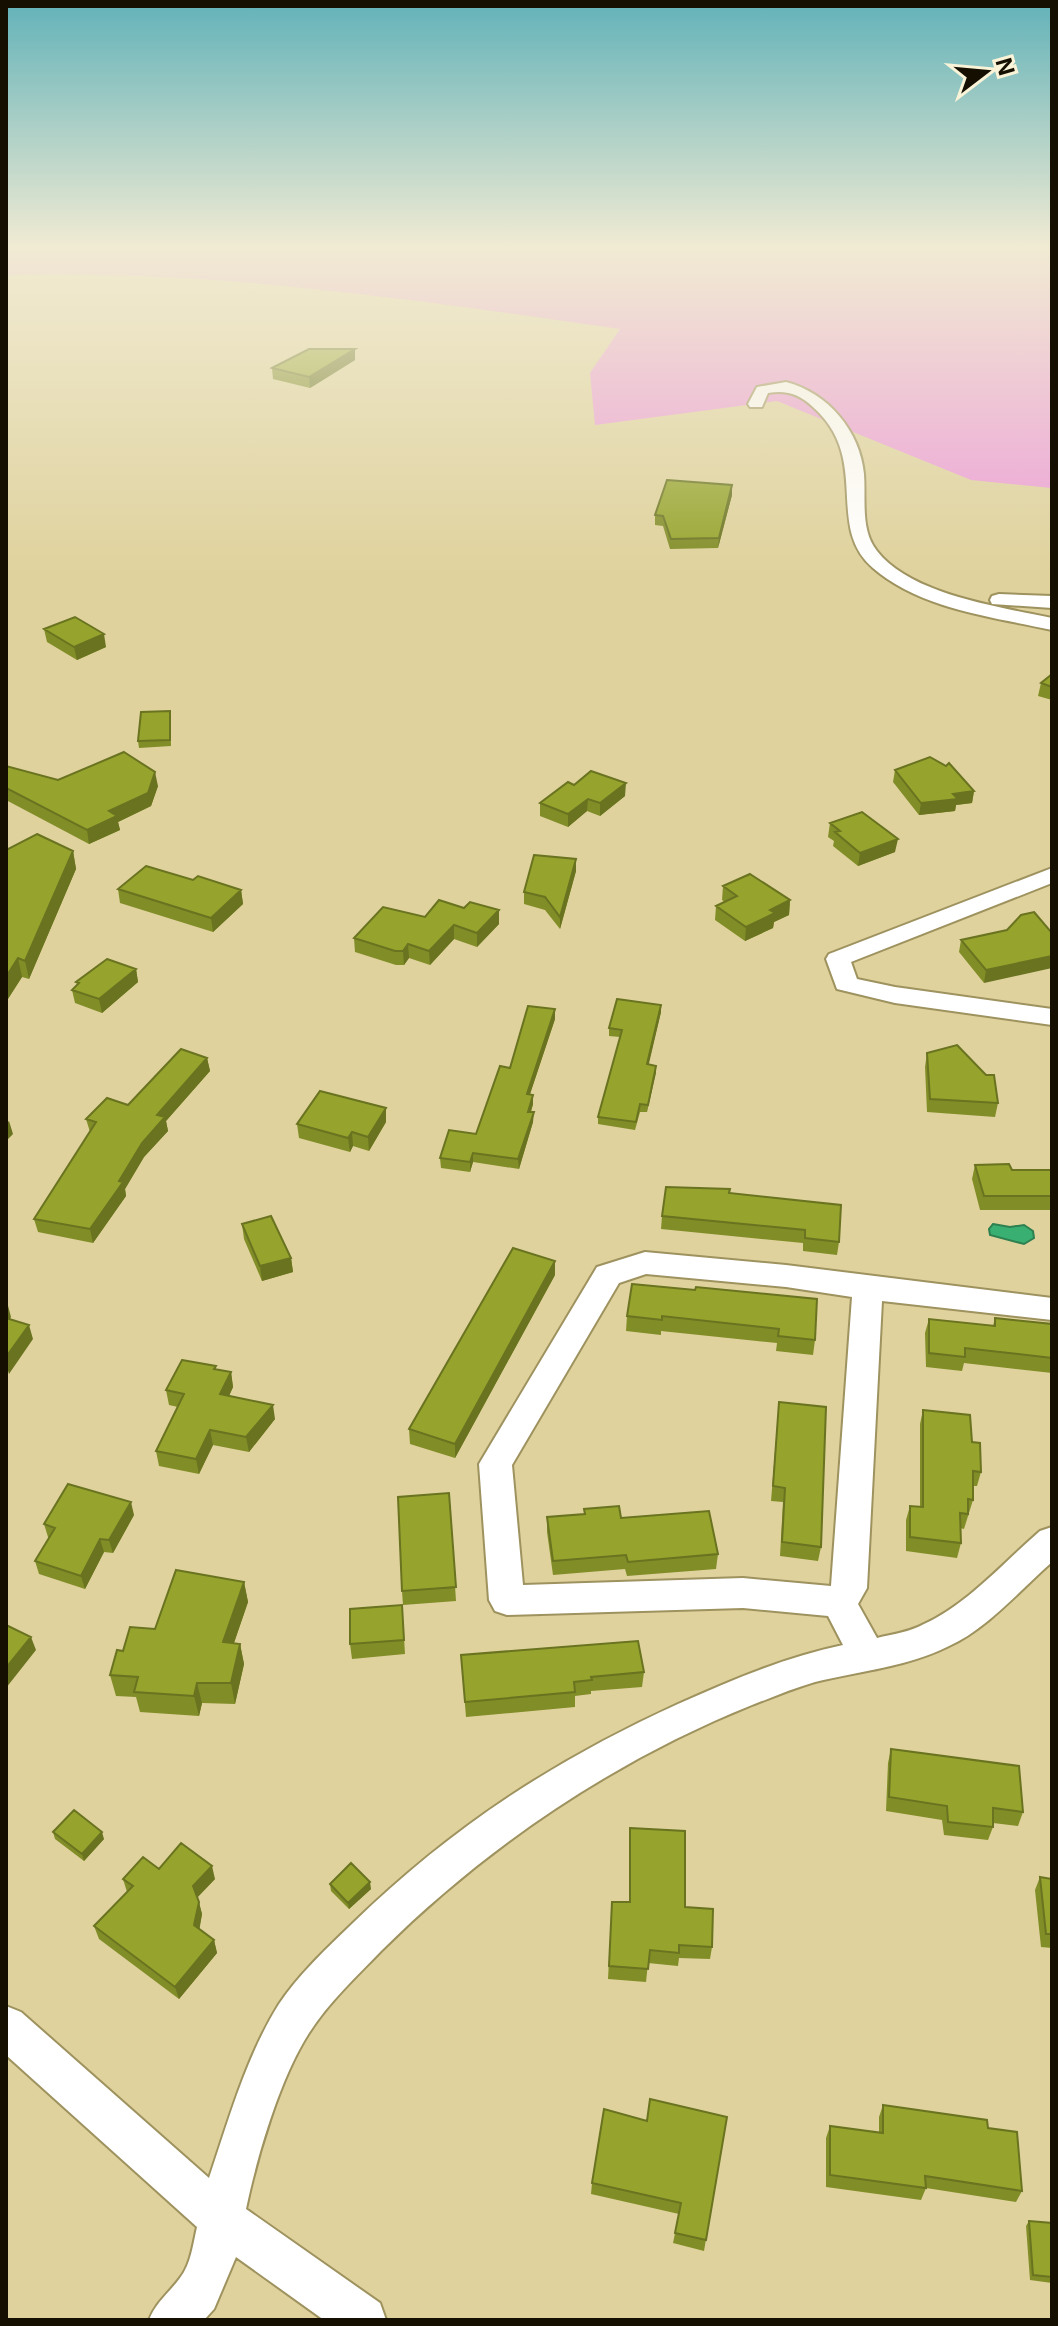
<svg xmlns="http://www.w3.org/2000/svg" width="1058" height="2326" font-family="Inter,sans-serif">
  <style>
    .green { fill: #ec9bd8 }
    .water { fill: #39b072; stroke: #2e8050; stroke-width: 2 }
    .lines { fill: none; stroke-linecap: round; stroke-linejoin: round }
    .minor-casing { stroke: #9e925f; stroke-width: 4 }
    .minor { fill: #fff; fill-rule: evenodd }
    .wall { fill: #818d27 }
    .shaded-wall { fill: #697320 }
    .building { fill: #96a42d; stroke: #697320; stroke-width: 2 }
  </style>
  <rect width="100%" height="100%" fill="#dfd29d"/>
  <path class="green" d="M6 249H1052V488L971 480 777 401 595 425 590 373 620 329C416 300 212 269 6 275Z"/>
  <path class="water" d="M993 1224 1010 1227 1024 1225 1033 1231 1034 1238 1024 1244 990 1235 989 1229Z"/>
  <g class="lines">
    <defs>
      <path id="minor" d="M786 382C828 393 860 431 864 474 866 499 860 530 877 551 911 595 1001 607 1052 618V630C993 617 920 609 873 568 824 526 872 459 813 407 799 394 787 390 768 393L762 407H750L748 404 757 387Z
        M999 594 1052 596V608L992 604 990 600 992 596Z
        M1052 868V883L851 962 857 979 895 987 1052 1009V1025L895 1003 837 989 826 959 829 954Z
        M645 1252 786 1265 1052 1298V1320L882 1301 867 1588 858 1604 877 1638C893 1634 910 1632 924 1624 968 1604 1004 1562 1040 1531L1052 1527V1562C1020 1590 988 1628 949 1646 907 1667 860 1671 815 1682 794 1688 773 1697 752 1705 613 1761 487 1846 381 1951 357 1976 328 2003 309 2033 280 2078 257 2156 246 2209L380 2303 386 2320H324L236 2257 214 2309 204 2320H149C156 2302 169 2293 180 2278 191 2264 193 2244 197 2227L6 2055V2006L21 2012 209 2178C229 2119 246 2057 279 2004 298 1975 328 1947 353 1923 452 1827 553 1761 678 1704 731 1680 786 1657 843 1645L828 1616 743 1608 507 1615 495 1611 489 1600 479 1464 597 1267ZM646 1274 786 1287 852 1297 831 1586 743 1578 523 1585 512 1465 619 1283Z"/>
    </defs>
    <use href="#minor" class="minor-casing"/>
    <use href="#minor" class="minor"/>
  </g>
  <path class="wall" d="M355 360 310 388 273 379 272 368Z
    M732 495 718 548 670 549 663 526 655 525V515Z
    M44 629 106 647 77 660 47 642Z
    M1052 674V700L1038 696 1041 683Z
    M170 711 171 746 139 748 138 741Z
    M6 766 58 780 158 786 151 806 118 822 120 830 89 844 6 800Z
    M895 770 974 791 972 803 956 805 955 811 919 815 893 782Z
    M625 796 600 816 587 811 568 827 540 816V803Z
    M830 823 895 852 858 866 833 846 834 841 828 837Z
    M6 850 73 851 76 869 29 979 22 977 6 1002Z
    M576 859V871L560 929 545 910 524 904V892Z
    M723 886 790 900 789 915 774 922 773 928 745 941 715 920 716 906 725 902 722 900Z
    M118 889 241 890 243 904 213 932 120 903Z
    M425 917 499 924 477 947 454 939 430 965 409 958 404 965H396L355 952 354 938Z
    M1007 930 984 983 959 952 961 940Z
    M136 969 138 982 102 1013 75 1003 72 990 77 985 76 982Z
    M661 1005V1012L648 1065 656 1066 647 1112H640L635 1130 598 1124V1117L620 1037 609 1036V1028Z
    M555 1019 530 1094 533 1104 531 1112 533 1122 519 1169 473 1162 470 1172 441 1168 440 1158 476 1134 510 1068Z
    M927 1053 998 1103 995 1117 927 1112 925 1067Z
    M207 1058 210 1071 166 1121 168 1131 144 1157 125 1189 126 1196 93 1243 38 1232 34 1219 90 1132 86 1119 128 1105Z
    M386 1108V1122L369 1151 353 1146 350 1152 299 1138 297 1124Z
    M975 1165 1012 1170H1052V1211L1051 1210H980L972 1179Z
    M729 1193 839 1242 837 1255 803 1251V1243L661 1229 662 1216Z
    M242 1224 291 1258 293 1272 262 1281 244 1239Z
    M555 1275 455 1458 410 1444 409 1429Z
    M632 1284 815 1340 813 1355 776 1351 777 1343 661 1331V1335L626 1331 627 1316Z
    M995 1318 1052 1324V1373L964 1363 962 1371 926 1367 925 1333 929 1319 993 1326Z
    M216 1366V1370L231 1372 233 1387 229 1396 275 1419 249 1452 213 1445 199 1474 159 1466 156 1451 178 1407 169 1405 166 1390Z
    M779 1402 821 1547 818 1561 780 1556 783 1502 771 1501Z
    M923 1410 972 1442 981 1472 977 1486H973V1500L964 1529 960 1528 961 1543 957 1558 906 1551V1520L910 1506 920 1507V1424Z
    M449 1493 456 1601 403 1605 402 1591Z
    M584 1509 621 1518 718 1554 716 1569 627 1576 625 1569 553 1575 547 1532V1517L584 1514Z
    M134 1515 113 1553 104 1552 85 1589 39 1574 35 1561 49 1538 48 1537 44 1524Z
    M244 1582 248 1602 234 1643 240 1644 244 1664 235 1704 202 1703 199 1716 140 1712 136 1697 116 1696 110 1675 123 1651 155 1629Z
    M402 1605 405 1654 352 1659 350 1644Z
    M461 1655 644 1672 642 1687 591 1691V1694L575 1696V1707L466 1717Z
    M891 1749 1023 1812 1018 1826 993 1823V1827L988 1840 944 1835 942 1820 886 1811 888 1763Z
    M630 1828 712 1947 710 1959 679 1958 678 1966 648 1963 646 1982 608 1979 612 1902H629Z
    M53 1832 104 1839 84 1861 55 1839Z
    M159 1869 215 1879 197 1897 202 1914 199 1929 214 1940 217 1953 179 1999 99 1939 94 1926 127 1892 123 1879Z
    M1040 1877 1052 1879V1948L1041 1947 1035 1890Z
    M330 1884 371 1889 349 1909 331 1891Z
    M883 2105 988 2128 1022 2191 1016 2202 926 2188 921 2200 826 2187V2138L830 2126 879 2133V2117Z
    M727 2117 704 2251 673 2243 679 2214 591 2194 592 2183 647 2121Z
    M1029 2221 1052 2223V2283L1030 2280 1026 2226Z"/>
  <path class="shaded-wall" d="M355 349V360L310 388 309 377Z
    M732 485V495L718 548 719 538Z
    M104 634 106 647 77 660 74 647Z
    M155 772 158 786 151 806 118 822 120 830 89 844 87 830Z
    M626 783 625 796 600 816V803Z
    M974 791 972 803 956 805 955 811 919 815 921 803 953 794Z
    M588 799 587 811 568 827V814Z
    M898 839 895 852 858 866 860 853Z
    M73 851 76 869 29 979 25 961Z
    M576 859V871L560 929V917Z
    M241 890 243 904 213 932 211 918Z
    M790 900 789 915 774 922 773 928 745 941 746 927 770 910Z
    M499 910V924L477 947V933Z
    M454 925V939L430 965 429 951Z
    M408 944 409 958 404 965 403 951Z
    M1052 956V968L984 983 986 970Z
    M18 958 22 977 6 1002V977Z
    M136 969 138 982 102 1013 99 999Z
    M661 1005V1012L647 1072V1064Z
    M555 1009V1019L527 1103V1094Z
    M207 1058 210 1071 166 1121 168 1131 144 1157 125 1189 126 1196 93 1243 90 1229 157 1115Z
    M656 1066V1073L647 1112 648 1105Z
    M533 1095V1104L528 1121V1112Z
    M386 1108V1122L369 1151 368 1137Z
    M534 1112 533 1122 519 1169 518 1159Z
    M9 1121 13 1134 6 1141V1124Z
    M352 1132 353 1146 350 1152 348 1138Z
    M473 1153V1162L470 1172V1162Z
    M291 1258 293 1272 262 1281 260 1266Z
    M555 1261V1275L455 1458V1444Z
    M7 1302 11 1317 6 1325V1304Z
    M29 1325 33 1339 9 1374 6 1364V1357Z
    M231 1372 233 1387 223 1409 220 1394Z
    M273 1405 275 1419 249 1452 246 1437Z
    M210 1430 213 1445 199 1474 196 1459Z
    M131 1502 134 1515 113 1553 109 1540Z
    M100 1539 104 1552 85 1589 81 1576Z
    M244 1582 248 1602 227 1663 223 1642Z
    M31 1637 36 1650 6 1688V1668Z
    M240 1644 244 1664 235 1704 231 1683Z
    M197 1683 202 1703 199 1716 194 1696Z
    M102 1832 104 1839 84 1861 82 1854Z
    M212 1866 215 1879 197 1898 193 1886Z
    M370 1882 371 1889 349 1909 348 1903Z
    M199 1902 202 1914 198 1938 194 1925Z
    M214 1940 217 1953 179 1999 175 1987Z"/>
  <path class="building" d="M309 349H355L309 377 272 368Z
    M667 480 732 485 719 538 671 539 663 516 655 515Z
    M75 617 104 634 74 647 44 629Z
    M1052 674V687L1041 683Z
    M170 711V740L138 741 141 712Z
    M124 752 155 772 148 793 109 811 117 816 87 830 6 788V766L58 780Z
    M930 757 946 766 949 763 974 791 953 794 958 799 921 803 895 770Z
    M591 771 626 783 600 803 588 799 568 814 540 803 568 782 574 785Z
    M862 812 898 839 860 853 835 832 840 831 830 823Z
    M37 834 73 851 25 961 18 958 6 977V850Z
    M534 855 576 859 560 917 545 897 524 892Z
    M146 866 193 880 198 876 241 890 211 918 118 889Z
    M750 874 790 900 770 910 775 913 746 927 716 906 737 896 723 886Z
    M439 900 464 908 470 902 499 910 477 933 454 925 429 951 408 944 403 951H395L354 938 383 907 425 917Z
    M1034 912 1052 933V956L986 970 961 940 1007 930 1021 915Z
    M107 959 136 969 99 999 72 990 79 983 76 982Z
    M617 999 661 1005 647 1064 656 1066 648 1105 640 1104 636 1122 598 1117 622 1030 609 1028Z
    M528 1006 555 1009 527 1094 533 1095 528 1112H534L518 1159 473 1153 470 1162 440 1158 449 1130 476 1134 500 1066 510 1068Z
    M957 1045 986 1075H994L998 1103 930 1099 927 1053Z
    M181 1049 207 1058 157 1115 165 1117 142 1143 119 1181 123 1182 90 1229 34 1219 96 1122 86 1119 107 1098 128 1105Z
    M320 1091 386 1108 368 1137 352 1132 348 1138 297 1124Z
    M1009 1164 1012 1170H1052V1196H984L975 1165Z
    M666 1187 730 1189 729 1193 841 1205 839 1242 805 1238V1230L662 1216Z
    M271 1216 291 1258 260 1266 242 1224Z
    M513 1248 555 1261 455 1444 409 1429Z
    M632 1284 695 1290 696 1287 817 1299 815 1340 778 1336 779 1329 662 1316V1320L627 1316Z
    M6 1318 29 1325 6 1357Z
    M995 1318 1052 1324V1358L965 1348V1357L929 1353V1319L995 1326Z
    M182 1360 216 1366 214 1369 231 1372 220 1394 273 1405 246 1437 210 1430 196 1459 156 1451 184 1394 166 1390Z
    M779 1402 826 1407 821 1547 782 1542 785 1488 773 1486Z
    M923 1410 970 1415 972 1442 980 1443 981 1472 973 1471V1500L968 1499V1514L960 1513 961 1543 910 1537V1506L923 1507Z
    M68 1484 131 1502 109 1540 100 1539 81 1576 35 1561 55 1528 44 1524Z
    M449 1493 456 1587 402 1591 398 1497Z
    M619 1506 621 1518 709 1511 718 1554 628 1562 626 1555 553 1561 547 1517 585 1514 584 1509Z
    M176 1570 244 1582 223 1642 240 1644 231 1683H197L194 1696 134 1692 138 1677 110 1675 117 1650 123 1651 130 1627 155 1629Z
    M402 1605 404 1640 350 1644V1609Z
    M6 1625 31 1637 6 1668Z
    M638 1641 644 1672 591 1677 592 1680 574 1682 575 1692 465 1702 461 1655Z
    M891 1749 1019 1766 1023 1812 993 1808V1827L948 1822 947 1806 889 1797Z
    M74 1810 102 1832 82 1854 53 1832Z
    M630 1828 685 1831V1907L713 1909 712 1947 679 1945V1953L650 1950 648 1969 609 1966 612 1902H630Z
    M181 1843 212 1866 193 1886 199 1902 194 1925 214 1940 175 1987 94 1926 133 1886 123 1879 143 1857 159 1869Z
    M351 1863 370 1882 348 1903 330 1884Z
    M1040 1877 1052 1879V1934H1046Z
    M650 2099 727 2117 706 2240 675 2233 681 2203 592 2183 604 2109 647 2121Z
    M883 2105 987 2120 988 2128 1017 2132 1022 2191 925 2176 926 2188 830 2175V2126L883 2133Z
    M1029 2221 1052 2223V2277L1033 2275Z"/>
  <linearGradient id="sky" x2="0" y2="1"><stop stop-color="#62b2b9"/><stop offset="0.43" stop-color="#f1ebd3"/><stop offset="1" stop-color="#f1ebd3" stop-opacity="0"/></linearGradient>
  <rect width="1058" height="575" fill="url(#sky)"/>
  <rect width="1058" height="2326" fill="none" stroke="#140f00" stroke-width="16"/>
  <g transform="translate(986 72) rotate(74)" stroke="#f9f3d8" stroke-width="6" paint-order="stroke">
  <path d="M0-6L14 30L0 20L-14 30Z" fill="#140f00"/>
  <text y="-12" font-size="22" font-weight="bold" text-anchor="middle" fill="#140f00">N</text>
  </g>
</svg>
